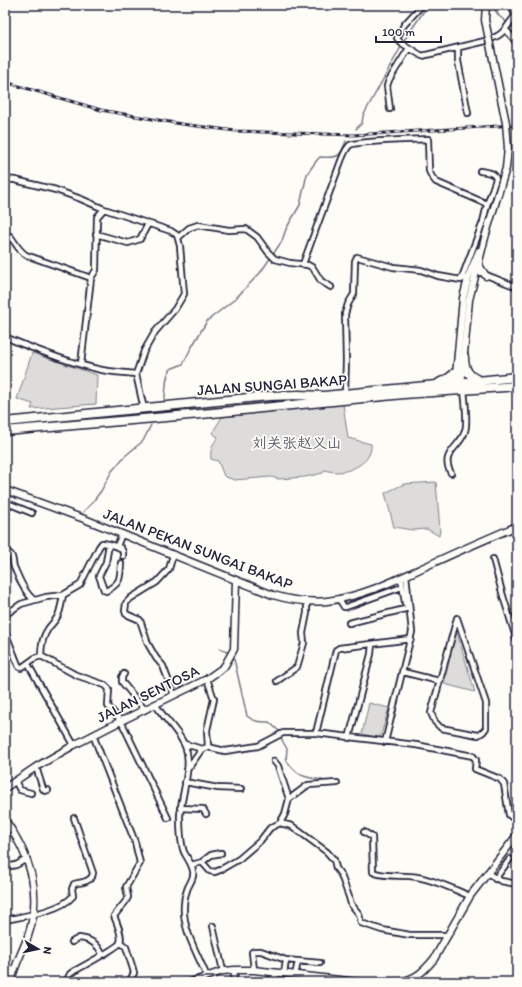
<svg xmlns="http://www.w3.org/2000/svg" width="522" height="987" font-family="Itim,'LXGW WenKai TC',sans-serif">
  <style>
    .green { fill: #dddcdb; stroke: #807f8b }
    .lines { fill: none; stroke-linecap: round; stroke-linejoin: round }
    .stream { stroke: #787885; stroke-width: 1.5 }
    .street-casing { stroke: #22223b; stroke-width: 8 }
    .secondary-casing { stroke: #22223b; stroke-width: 9 }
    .highway-casing { stroke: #22223b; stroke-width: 11 }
    .street { stroke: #fdfcf7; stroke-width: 4.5 }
    .secondary { stroke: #fdfcf7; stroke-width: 6 }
    .highway { stroke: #fdfcf7; stroke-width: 8 }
    .rail-casing { stroke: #22223b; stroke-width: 3 }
    .rail { stroke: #fdfcf7; stroke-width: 1.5; stroke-dasharray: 4.5; stroke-linecap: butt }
    .secondary-bridge-casing { stroke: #22223b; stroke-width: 9; stroke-linecap: butt }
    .secondary-bridge { stroke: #fdfcf7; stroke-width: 6 }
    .labels { text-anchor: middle; stroke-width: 3.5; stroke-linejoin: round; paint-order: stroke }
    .street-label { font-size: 15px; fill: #22223b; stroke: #fdfcf7 }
    .park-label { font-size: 15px; fill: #5a5a6b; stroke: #fdfcf7 }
  </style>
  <rect width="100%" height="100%" fill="#fdfcf7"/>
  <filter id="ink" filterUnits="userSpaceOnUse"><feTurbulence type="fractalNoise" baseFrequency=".025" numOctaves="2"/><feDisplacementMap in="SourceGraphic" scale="8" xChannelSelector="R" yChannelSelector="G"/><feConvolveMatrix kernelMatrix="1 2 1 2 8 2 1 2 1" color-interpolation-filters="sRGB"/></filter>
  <g filter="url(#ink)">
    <path class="green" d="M32 353 97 375 96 404 31 409 33 404 17 399Z
      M343 404 348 438 371 444C373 461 352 472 337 472 333 472 328 471 324 470L323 473 305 477 279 479 271 477 234 480 224 476 218 461 211 459C210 450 212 445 218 437L212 433 222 417Z
      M436 482 440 530 439 536 427 529 412 530 394 527 385 493 404 484Z
      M456 630 475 692 444 684Z
      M369 703 389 708 380 738 362 734Z"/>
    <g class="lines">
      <path class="stream" d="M492 5 499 16 517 31
        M403 42 428 5
        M356 129 362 123 363 116 402 45
        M164 401C167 392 164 376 171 369 174 367 179 366 183 364L190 350 207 321 235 299 260 273 282 241 286 229 300 205 307 174 317 160 320 157C338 158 340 158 346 141
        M81 516 83 512 91 504 101 491 112 471 125 456 143 441 151 425
        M220 649 229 653
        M234 659 247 716C254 722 260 722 269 722L279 731
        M281 736 282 740 287 749 286 760C298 776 302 777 322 780"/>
      <defs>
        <path id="street" d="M422 5 404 25 397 38 400 42 422 56 489 40C506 33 505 28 515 16
          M511 5 517 20
          M506 30 513 38 517 44
          M458 48V61L468 113
          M390 109 387 86 389 80 409 48
          M480 171C486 172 495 172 496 179L487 205
          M5 179 15 180 56 190 81 199 104 209 171 231 177 235 180 246 184 294 175 309 155 332 144 351 136 374 144 409
          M96 234 128 243 140 239 148 224
          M5 236H10C16 243 17 249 26 255L91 278 96 270 97 217 104 209
          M179 237 189 228 198 225 229 230 246 229 257 237 268 252 275 259 290 263 308 265 313 268 321 281 331 287
          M303 264 341 161C343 156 346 148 350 145 357 141 415 140 428 139L429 171 432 177 436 182 485 203 487 205 483 222 461 280
          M476 271 517 287
          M5 337C36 350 69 363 102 370 113 372 125 373 136 374
          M81 364 91 278
          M345 394 346 361 345 314 348 304 354 294 355 261 357 257 393 267 421 270 438 276 461 280 468 277
          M451 473C439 453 461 447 465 431 468 422 465 400 464 390
          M5 502 32 513
          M109 544 106 562 99 576 104 590 106 591C121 583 120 579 121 563
          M117 546 122 534
          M5 551C8 552 11 554 12 557 13 560 13 564 14 567 19 578 24 592 34 600
          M173 555 169 569 157 582 131 598 126 603 125 611 126 614 140 620 148 644 156 658 163 666 174 695
          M493 559 503 596 517 641
          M401 577 405 603 409 608
          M339 599 344 607H346L402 587
          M5 615 21 604 46 597 63 595 80 585 99 547 102 543 109 544 121 548 123 552V556
          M457 618 486 703V728L483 732 478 735 441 728 435 722 431 713Z
          M349 623 409 608
          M5 632 19 667 21 668 35 658 41 656 76 675 105 685 109 689 108 706 121 721 168 818
          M411 639 339 648 336 650 316 733 416 745 473 756 476 760 475 769 500 779 504 784 509 815 517 821
          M41 656C41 647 43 636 48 629 52 623 57 620 59 613 61 607 62 601 63 595
          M28 664 74 745
          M403 672 439 681
          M124 674 122 677V682L145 710
          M207 679 214 699 207 730 208 747
          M277 681 297 667 304 643 303 633 307 613V602
          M156 705C164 719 177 729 184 744 194 763 181 795 180 816 180 826 180 842 184 852 187 858 192 864 193 871 195 878 189 883 187 890 185 895 184 900 184 905 182 930 198 954 207 977
          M349 738 371 654 372 644
          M385 742 412 632 406 575
          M185 744 202 749 208 747 225 751 258 746 283 733H316
          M36 767 43 789 45 791 48 790
          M187 770 202 749
          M15 781 20 790 31 793
          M185 782 218 788 241 789
          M289 799 308 785 337 783
          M180 808 203 809 206 814
          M280 823 292 826 327 852 334 860 336 868 341 875 349 897 351 904 359 914 361 923 382 930 410 935H448
          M364 832 372 837 373 872C386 878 403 874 417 877 435 880 453 889 470 896
          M202 862 210 871 215 872 220 870 239 859 260 841 270 828 280 823 285 814 289 799 278 766 274 761
          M191 865 202 862 211 855 221 853
          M5 867 16 865 27 859
          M487 873 501 881 517 884
          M495 879 510 859
          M5 920C24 916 61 911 73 896L72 889 74 884C81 882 92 882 93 873L74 818
          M213 926 223 971
          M72 942 79 938C90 939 98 944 102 954
          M120 942 126 947 133 969 134 973 129 982
          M254 970 252 952 254 951H261L286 960 320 963
          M284 974 286 960
          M295 975 298 962
          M66 982 70 974 74 971C80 968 118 947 120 943 123 936 117 923 114 916L126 901 128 897 126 887 140 863 135 842 93 735
          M233 982 235 970
          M262 982 273 979 278 973"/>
        <path id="secondary" d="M479 261 480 267 486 276
          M455 386 463 298 469 275 479 251
          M461 386 469 300 486 234
          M5 490 87 520 273 595C290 600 308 603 327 601 363 597 400 578 433 563 461 550 489 538 517 526
          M5 788 36 767 74 745 121 721 207 679 224 667 234 649 236 580
          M5 820C30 855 43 893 28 936 23 951 14 966 11 982
          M191 982 223 971 235 970H254L357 982
          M400 982C417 978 423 972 434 959L470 896 517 835"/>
        <path id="highway" d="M464 357C464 370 469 377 481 381
          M439 383 449 378 456 372
          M5 422 269 396 298 395 324 396 517 377
          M5 431 212 413 404 394 517 386"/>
      </defs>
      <use href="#street" class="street-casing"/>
      <use href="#secondary" class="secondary-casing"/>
      <use href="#highway" class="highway-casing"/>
      <use href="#street" class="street"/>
      <use href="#secondary" class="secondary"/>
      <use href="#highway" class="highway"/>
      <defs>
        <path id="rail" d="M5 82 101 110 181 124 236 131 353 135 517 125"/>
      </defs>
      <use href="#rail" class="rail-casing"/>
      <use href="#rail" class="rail"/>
      <defs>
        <path id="secondary-bridge" d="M486 234 506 168 508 148 506 123 485 20 486 5"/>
      </defs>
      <use href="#secondary-bridge" class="secondary-bridge-casing"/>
      <use href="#secondary-bridge" class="secondary-bridge"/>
    </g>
  </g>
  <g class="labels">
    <g class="street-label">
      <text transform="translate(272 385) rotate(-4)" y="5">JALAN SUNGAI BAKAP</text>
      <text transform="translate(198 549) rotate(21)" y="5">JALAN PEKAN SUNGAI BAKAP</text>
      <text transform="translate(148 694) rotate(-26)" y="5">JALAN SENTOSA</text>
    </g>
    <g class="park-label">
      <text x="297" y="448">刘关张赵义山</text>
    </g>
  </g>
  <rect width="522" height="987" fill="none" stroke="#fdfcf7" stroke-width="20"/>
  <rect x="10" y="10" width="502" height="967" fill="none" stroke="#22223b" stroke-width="1.5" filter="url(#ink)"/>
  <g transform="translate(38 949) rotate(99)" stroke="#fdfcf7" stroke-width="3" paint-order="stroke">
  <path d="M0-3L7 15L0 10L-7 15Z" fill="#22223b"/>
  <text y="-6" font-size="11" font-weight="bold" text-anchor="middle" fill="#22223b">N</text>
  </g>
  <path d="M376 36v6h65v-6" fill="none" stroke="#22223b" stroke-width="2"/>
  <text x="382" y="36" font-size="12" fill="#22223b" stroke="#fdfcf7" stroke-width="3" paint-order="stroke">100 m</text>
</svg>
